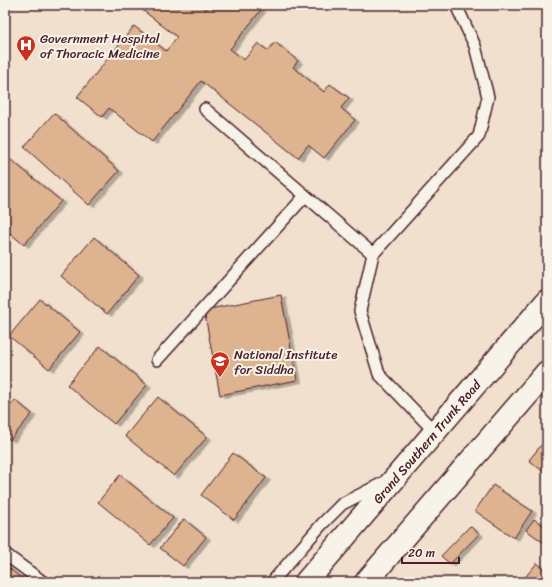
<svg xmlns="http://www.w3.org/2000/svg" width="552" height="587" font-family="Sriracha,sans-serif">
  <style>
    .building { fill: #deb38f; stroke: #4a1f2b; filter: url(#shadow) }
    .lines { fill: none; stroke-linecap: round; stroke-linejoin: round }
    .lane-casing { stroke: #4a1f2b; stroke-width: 14 }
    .primary-casing { stroke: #4a1f2b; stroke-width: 25 }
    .lane { stroke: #f7f3e8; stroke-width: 11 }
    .primary { stroke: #f7f3e8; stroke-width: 22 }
    .labels { text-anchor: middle; stroke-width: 4; stroke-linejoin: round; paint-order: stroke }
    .poi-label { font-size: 13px; fill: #4a1f2b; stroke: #f7f3e8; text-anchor: start }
    .street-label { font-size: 13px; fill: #4a1f2b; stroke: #f7f3e8 }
  </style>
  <defs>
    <filter id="shadow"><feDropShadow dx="4.5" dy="2.5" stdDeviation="0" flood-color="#0004"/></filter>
  </defs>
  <rect width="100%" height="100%" fill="#f0e0cd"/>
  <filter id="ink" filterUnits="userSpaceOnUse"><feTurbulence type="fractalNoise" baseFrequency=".025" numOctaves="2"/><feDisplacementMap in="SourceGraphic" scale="8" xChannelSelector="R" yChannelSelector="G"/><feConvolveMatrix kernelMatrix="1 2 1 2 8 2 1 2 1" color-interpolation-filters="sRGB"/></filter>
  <g filter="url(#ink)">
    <path class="building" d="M136 5H200L206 10 209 5H254L261 10 230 49 244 60 258 43 268 51 275 42 298 61 293 67 324 92 330 84 349 98 341 108 355 120 324 158 308 145 298 158 201 81 152 142 109 108 102 117 77 97 134 26 166 51 177 37Z
      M54 113 119 171 89 205 24 147Z
      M10 159 61 201 24 245 5 229V164Z
      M94 237 139 275 107 314 61 276Z
      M281 295 297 380 220 395 204 310Z
      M40 299 80 332 49 369 9 336Z
      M100 346 147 385 114 424 67 385Z
      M158 397 207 437 174 476 125 436Z
      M15 400 32 414 10 440 5 436V403L9 407Z
      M547 438V475L529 460Z
      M233 453 266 478 234 520 201 495Z
      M120 475 173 518 150 545 98 502Z
      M493 485 532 511 514 538 475 511Z
      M184 519 206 537 183 566 160 548Z
      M534 519 547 528V545L526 530Z
      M470 526 479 534 450 564 441 556Z
      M537 563 547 571V582H521Z
      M5 565 26 582H5Z"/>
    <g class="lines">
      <defs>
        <path id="lane" d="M205 109 373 254
          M157 360 305 196
          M435 432 379 374 360 311 373 254 479 136 488 97 475 46 456 5
          M5 554 43 582
          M272 582 322 524 342 504 383 483"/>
        <g id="primary">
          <path id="s1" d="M306 582 547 301"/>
          <path d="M366 582 547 372"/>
        </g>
      </defs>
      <use href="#lane" class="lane-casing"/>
      <use href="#primary" class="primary-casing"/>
      <use href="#lane" class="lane"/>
      <use href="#primary" class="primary"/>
    </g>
  </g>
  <defs>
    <symbol id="hospital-pin" viewBox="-11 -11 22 30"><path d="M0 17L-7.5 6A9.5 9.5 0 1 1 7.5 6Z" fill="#c8321e" stroke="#f7f3e8"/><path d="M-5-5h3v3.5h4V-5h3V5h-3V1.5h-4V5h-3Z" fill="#fff"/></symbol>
    <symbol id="university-pin" viewBox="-11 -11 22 30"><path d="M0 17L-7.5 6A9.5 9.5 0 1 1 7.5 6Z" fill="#c8321e" stroke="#f7f3e8"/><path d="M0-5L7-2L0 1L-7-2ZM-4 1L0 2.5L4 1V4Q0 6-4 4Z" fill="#fff"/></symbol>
  </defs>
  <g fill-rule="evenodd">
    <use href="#hospital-pin" x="15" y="34" width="22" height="30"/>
    <use href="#university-pin" x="209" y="350" width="22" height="30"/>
  </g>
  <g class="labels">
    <g class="poi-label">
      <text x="40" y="43">Government Hospital<tspan x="40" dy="15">of Thoracic Medicine</tspan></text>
      <text x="234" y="359">National Institute<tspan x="234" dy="15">for Siddha</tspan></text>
    </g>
    <g class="street-label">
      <text dy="5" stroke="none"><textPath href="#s1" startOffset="185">Grand Southern Trunk Road</textPath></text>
    </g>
  </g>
  <rect width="552" height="587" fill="none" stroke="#f7f3e8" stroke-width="20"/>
  <rect x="10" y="10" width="532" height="567" fill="none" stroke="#4a1f2b" stroke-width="1.5" filter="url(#ink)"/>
  <path d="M402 557v6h57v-6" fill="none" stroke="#4a1f2b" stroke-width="2"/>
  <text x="408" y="557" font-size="12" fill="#4a1f2b" stroke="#f7f3e8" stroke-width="3" paint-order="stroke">20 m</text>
</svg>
